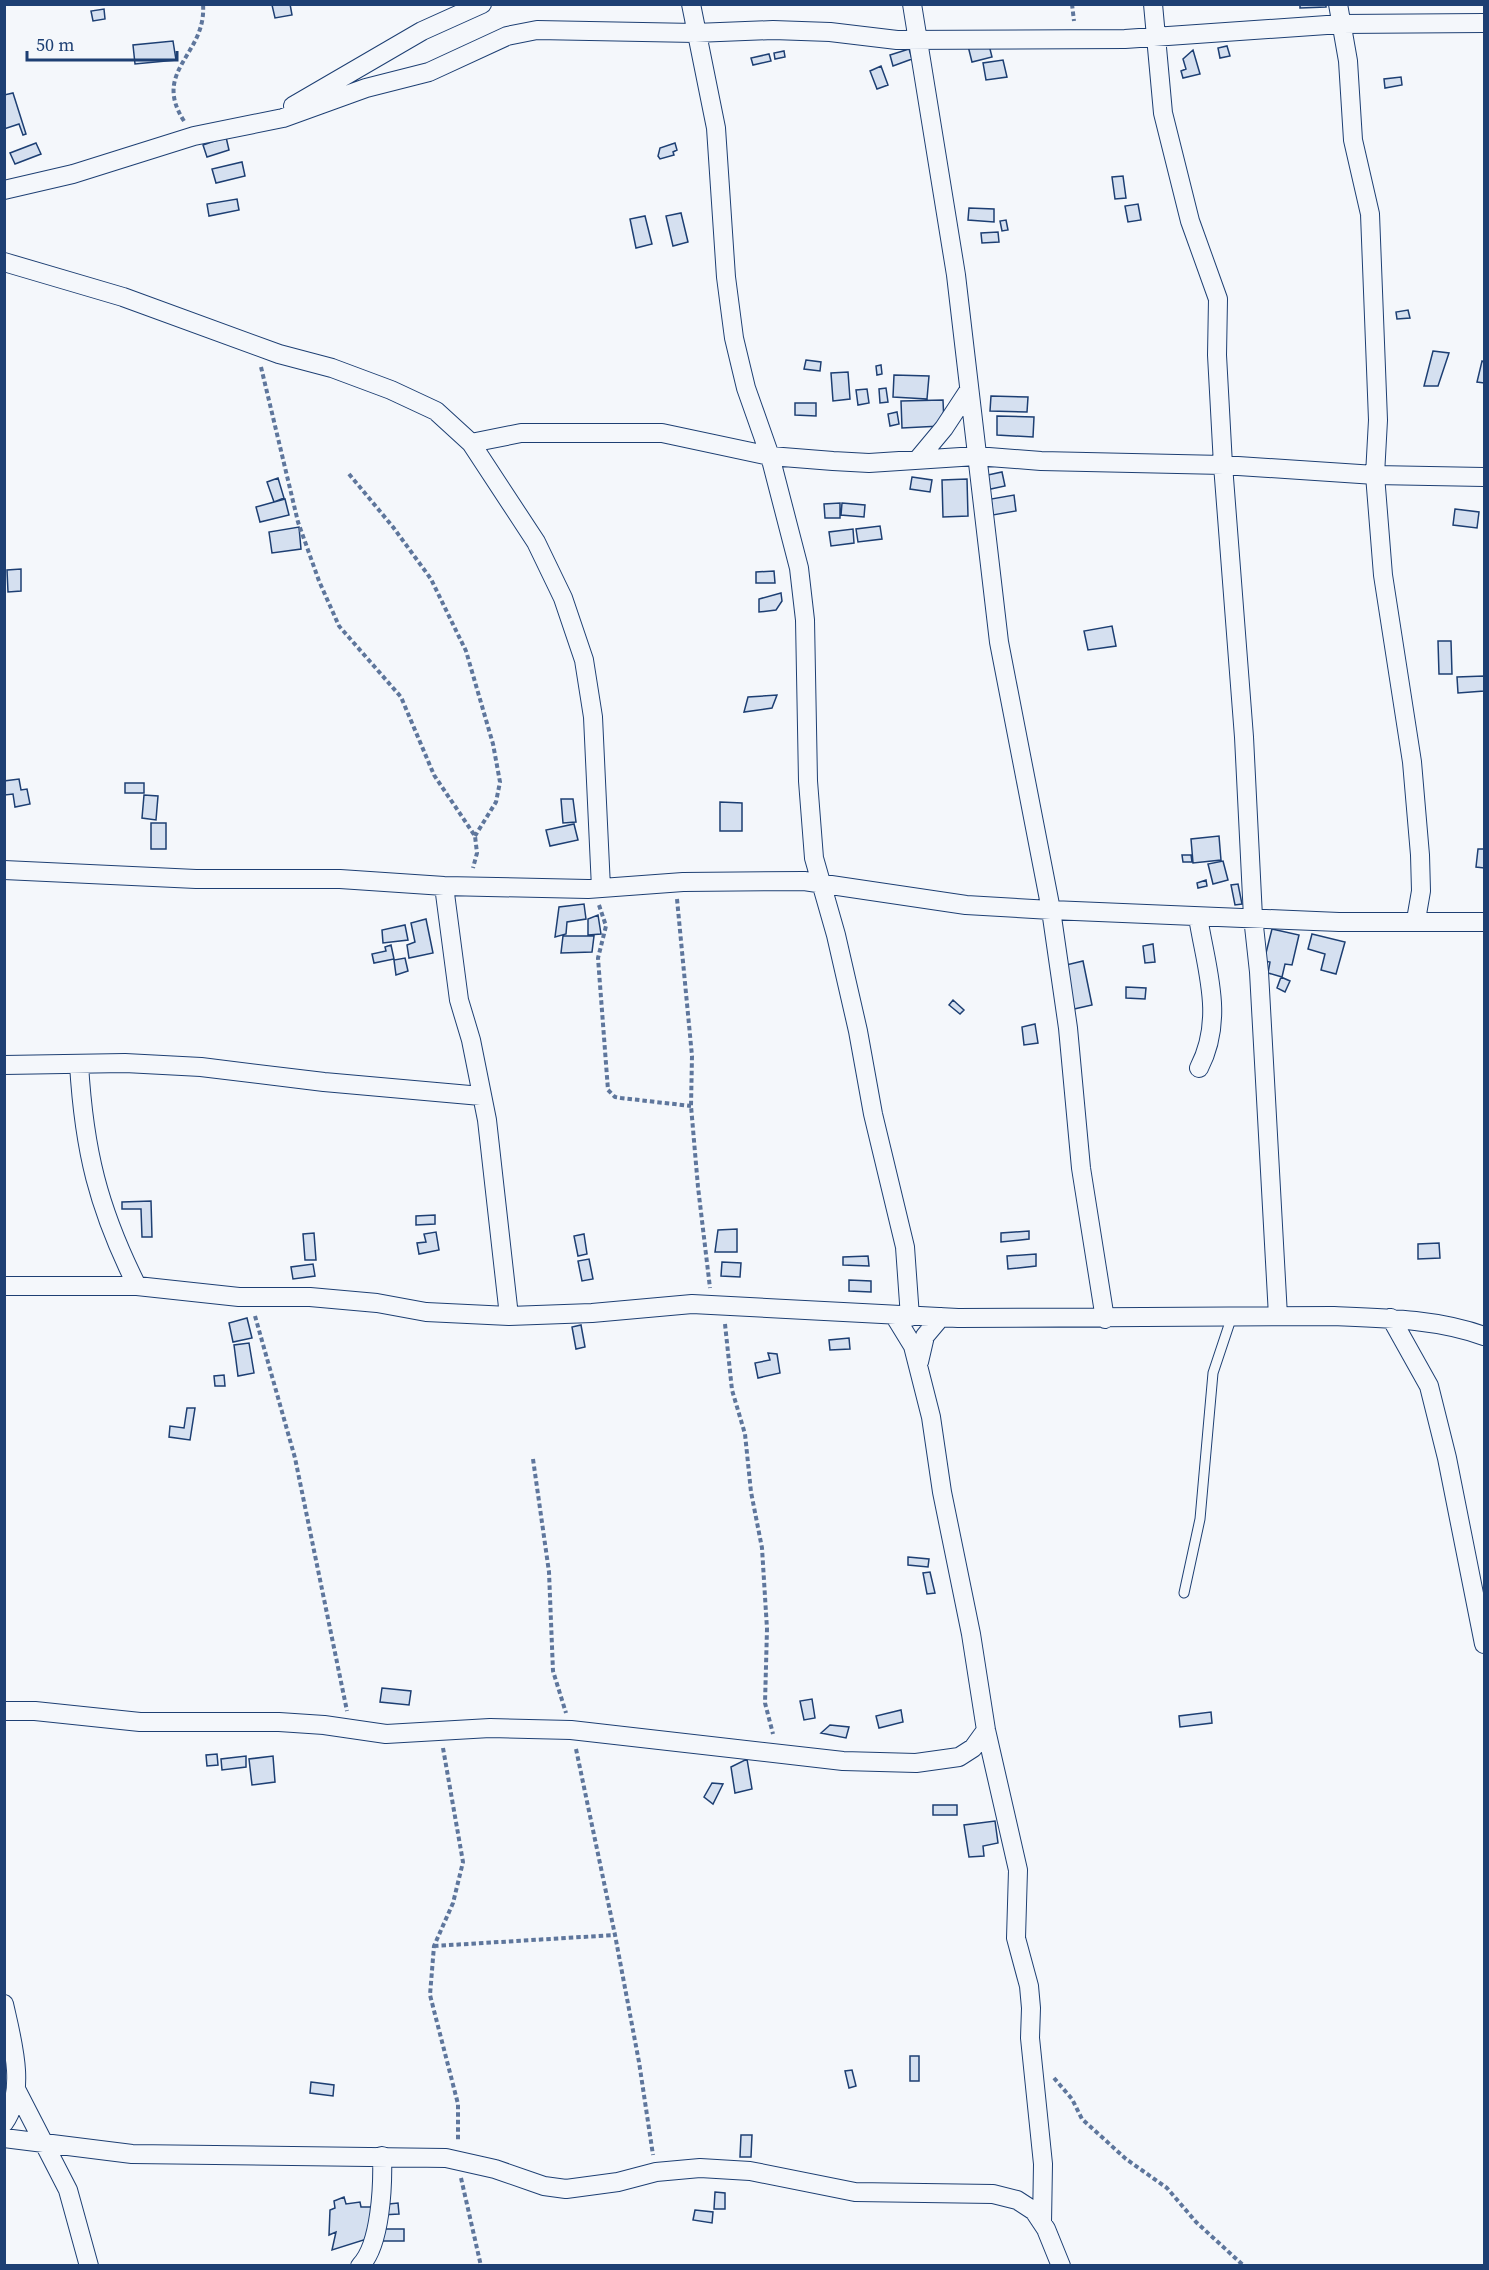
<svg xmlns="http://www.w3.org/2000/svg" width="1489" height="2270" font-family="'Source Serif 4',serif">
  <style>
    .building { fill: #d5e0f0; stroke: #1d3f73; stroke-width: 1.5 }
    .lines { fill: none; stroke-linecap: round; stroke-linejoin: round }
    .lane-casing { stroke: #1d3f73; stroke-width: 11 }
    .street-casing { stroke: #1d3f73; stroke-width: 20 }
    .path { stroke: #5e769c; stroke-width: 4; stroke-dasharray: 4.5 3; stroke-linecap: butt }
    .lane { stroke: #f4f7fb; stroke-width: 9 }
    .street { stroke: #f4f7fb; stroke-width: 18 }
  </style>
  <rect width="100%" height="100%" fill="#f4f7fb"/>
  <path class="building" d="M290 4 292 15 275 18 272 5Z
    M1300 4H1326V7L1300 8Z
    M104 9 105 19 93 21 91 11Z
    M173 41 176 60 135 64 133 45Z
    M988 41 992 57 972 62 968 46Z
    M1227 46 1230 56 1220 58 1218 48Z
    M909 49 912 59 893 66 890 55Z
    M1193 50 1200 74 1183 78 1181 71 1186 69 1183 59Z
    M784 51 785 57 775 59 774 53Z
    M769 54 771 61 753 65 751 58Z
    M1003 60 1007 77 986 80 983 63Z
    M881 66 888 85 877 89 870 71Z
    M1401 77 1402 85 1385 88 1384 79Z
    M13 93 26 134 23 135 19 124 4 129V95Z
    M226 137 229 150 207 157 203 145Z
    M36 143 41 154 15 164 10 153Z
    M675 143 677 150 673 152 674 155 660 159 658 156 660 148Z
    M242 162 245 176 216 183 212 169Z
    M1123 176 1126 198 1115 199 1112 177Z
    M237 199 239 210 209 216 207 204Z
    M1138 204 1141 220 1128 222 1125 206Z
    M969 208 994 209V222L968 220Z
    M681 213 688 242 673 246 666 216Z
    M645 216 652 244 636 248 630 219Z
    M1006 220 1008 230 1002 231 1000 221Z
    M998 232 999 242 982 243 981 233Z
    M1408 310 1410 318 1397 319 1396 312Z
    M1433 351 1449 353 1438 386H1424Z
    M806 360 821 362 820 371 804 369Z
    M1482 361 1484 362V383L1477 382Z
    M881 365 882 374 877 375 876 366Z
    M848 372 850 399 833 401 831 373Z
    M894 375 929 376 927 399 893 397Z
    M886 388 888 402 880 403 879 389Z
    M867 389 869 403 858 405 856 390Z
    M991 396 1028 397 1027 412 990 411Z
    M943 400 944 423 941 426 902 428 901 401Z
    M795 403H816V416L795 415Z
    M897 412 899 424 890 426 888 414Z
    M997 416 1034 417 1033 437 997 435Z
    M1002 472 1005 486 986 490 983 476Z
    M912 477 932 480 930 492 910 489Z
    M278 478 284 498 274 502 267 482Z
    M967 479 968 516 943 517 942 480Z
    M1014 495 1016 511 993 515 991 499Z
    M285 499 289 515 260 522 256 507Z
    M840 503V518H825L824 504Z
    M842 503 865 505 864 517 841 515Z
    M1455 509 1479 512 1477 528 1453 525Z
    M880 526 882 539 858 542 856 529Z
    M299 527 301 549 272 553 269 532Z
    M853 529 854 543 831 546 829 532Z
    M21 569V591L8 592 7 570Z
    M774 571 775 583H756V572Z
    M781 593 782 601 776 610 759 612V599Z
    M1112 626 1116 646 1088 650 1084 631Z
    M1438 641H1451L1452 674H1439Z
    M1484 676V691L1458 693 1457 677Z
    M777 695 772 708 744 712 748 697Z
    M19 779 21 790 27 789 30 804 15 807 13 794 5 795 4 781Z
    M125 783H144V793H125Z
    M144 795 158 796 156 820 142 818Z
    M561 799H573L576 822 563 823Z
    M720 802 742 803V831H720Z
    M151 823H166V849H151Z
    M574 824 578 840 550 846 546 830Z
    M1219 836 1221 860 1193 863 1191 839Z
    M1478 849H1484V868L1476 867Z
    M1182 855H1191L1192 862H1183Z
    M1223 861 1228 880 1213 884 1208 864Z
    M1206 880 1207 886 1198 888 1197 883Z
    M1238 884 1242 904 1235 905 1231 885Z
    M584 904 586 919 567 922 566 934 555 937 559 907Z
    M598 915 601 934 588 935V919Z
    M426 919 433 953 409 958 407 945 415 942 411 923Z
    M405 925 408 940 383 943 382 930Z
    M1272 929 1299 935 1292 965 1285 964 1282 977 1268 973 1270 962 1264 961Z
    M1312 934 1345 942 1336 974 1321 970 1325 954 1308 949Z
    M563 936H594L592 952 561 953Z
    M1153 944 1155 962 1145 963 1143 946Z
    M391 945 394 959 374 963 372 954 386 951 385 947Z
    M405 958 408 971 396 975 394 960Z
    M1083 961 1092 1005 1074 1009 1066 965Z
    M1281 977 1290 981 1285 992 1277 988Z
    M1126 987 1146 988 1145 999 1126 998Z
    M953 1000 964 1010 960 1014 949 1005Z
    M1035 1024 1038 1043 1024 1045 1022 1027Z
    M151 1201 152 1237H142L141 1209H122V1202Z
    M435 1215V1224L416 1225V1216Z
    M737 1229V1252H715L718 1230Z
    M1029 1231V1239L1001 1242V1233Z
    M436 1232 439 1250 419 1254 417 1243 426 1242 424 1234Z
    M314 1233 316 1260H305L303 1234Z
    M584 1234 587 1254 578 1256 574 1236Z
    M1439 1243 1440 1258 1418 1259V1244Z
    M1036 1254V1266L1008 1269 1007 1256Z
    M868 1256 869 1266 843 1265V1257Z
    M589 1259 593 1279 582 1281 578 1261Z
    M722 1262 741 1263 740 1277 721 1276Z
    M313 1264 315 1276 293 1279 291 1267Z
    M849 1280 871 1281V1292L849 1291Z
    M247 1318 252 1338 233 1342 229 1323Z
    M581 1325 585 1347 576 1349 572 1327Z
    M849 1338 850 1349 830 1350 829 1340Z
    M249 1343 254 1373 238 1376 234 1345Z
    M768 1353 777 1354 780 1373 758 1378 755 1363 770 1360Z
    M224 1375 225 1386H215L214 1376Z
    M187 1408H195L190 1440 169 1437 170 1426 184 1428Z
    M908 1557 929 1559 928 1567 908 1565Z
    M930 1572 935 1593 927 1594 923 1573Z
    M382 1688 411 1691 409 1705 380 1702Z
    M812 1699 815 1718 804 1720 800 1701Z
    M901 1710 903 1722 879 1728 876 1716Z
    M1211 1712 1212 1723 1180 1727 1179 1716Z
    M830 1725 849 1727 846 1738 821 1733Z
    M217 1754 218 1765 207 1766 206 1755Z
    M246 1756V1767L222 1770 221 1759Z
    M273 1756 275 1782 252 1785 249 1759Z
    M747 1759 752 1789 735 1793 731 1767Z
    M712 1783 723 1784 713 1804 704 1797Z
    M933 1805H957V1815H933Z
    M995 1821 998 1843 983 1846 984 1856 969 1857 964 1825Z
    M910 2056H919V2081H910Z
    M852 2070 856 2086 849 2088 845 2071Z
    M311 2082 334 2085 333 2096 310 2093Z
    M741 2135H752L751 2157H740Z
    M715 2192 725 2193V2209H714Z
    M344 2197 346 2204 360 2202 361 2207H371L370 2238 332 2250 336 2232 329 2235 330 2210 335 2208 334 2201Z
    M398 2203 399 2214 381 2215 379 2205Z
    M695 2210 713 2212 712 2223 693 2220Z
    M377 2229H404V2241H376Z"/>
  <g class="lines">
    <defs>
      <path id="lane" d="M1184 1593 1200 1519 1213 1373 1232 1316"/>
      <path id="street" d="M691 4 716 128 726 277 734 338 746 388 770 456 799 568 805 620 808 781 814 858 836 935 858 1031 873 1114 905 1247 910 1317
        M912 4 956 275 999 642 1051 910 1068 1028 1081 1168 1105 1319
        M1153 4 1163 113 1190 221 1218 299 1217 355 1223 465 1244 737 1253 917 1259 972 1278 1316
        M1338 4 1348 61 1353 140 1370 214 1378 420 1375 475 1383 575 1412 762 1420 855 1421 891 1416 920
        M293 106 422 31 482 4
        M4 190 73 174 194 136 283 118 366 88 429 72 507 36 537 30 695 33 773 30 830 32 897 40 1125 39 1341 24 1484 23
        M4 262 123 297 279 354 332 368 391 390 436 411 471 443 536 542 563 598 584 660 593 717 601 888
        M471 443 521 433H662L770 456 833 461 869 463 976 456 1041 461 1223 465 1375 475 1484 477
        M919 458 944 428 969 390
        M4 870 196 879H340L444 886 588 889 683 882 804 881 966 905 1051 910 1339 922H1484
        M444 886 459 1000 471 1040 487 1120 509 1316
        M1198 917C1206 968 1225 1018 1199 1068
        M79 1064C84 1150 98 1208 137 1286
        M4 1065 125 1063 201 1067 324 1082 481 1096
        M4 1286H137L239 1297H310L377 1303 426 1312 509 1316 592 1313 692 1304 958 1318 1334 1316C1383 1318 1438 1319 1484 1336
        M894 1315 913 1346 931 1417 942 1492 971 1634 986 1730 1018 1870 1016 1938 1029 1986 1031 2008 1030 2038 1043 2164 1042 2223
        M1391 1318 1429 1386 1447 1458 1484 1644
        M919 1362 925 1336 941 1317
        M4 1711H35L140 1722H279L324 1725 386 1734 490 1728 571 1730 843 1761 916 1763 959 1757 973 1748 986 1730
        M4 2004C12 2040 27 2091 4 2123
        M16 2089 68 2190 89 2266
        M4 2138 132 2154 446 2158 495 2169 544 2186 566 2189 618 2182 656 2172 700 2168 750 2171 855 2192 993 2194 1017 2200 1034 2211 1046 2229 1061 2266
        M360 2266C381 2245 383 2184 382 2156"/>
    </defs>
    <use href="#lane" class="lane-casing"/>
    <use href="#street" class="street-casing"/>
    <path class="path" d="M1072 4 1074 21
      M184 121C151 70 207 55 203 4
      M261 367 298 522 319 581 339 626 401 697 434 775 475 836 477 853 473 868
      M349 474 393 527 431 579 466 651 493 744 500 782 496 802 475 836
      M677 899 692 1056 691 1106 698 1187 710 1288
      M599 905 606 926 598 958 608 1090 615 1097 621 1098 691 1106
      M255 1316 295 1458 347 1711
      M725 1324 732 1390 745 1434 751 1492 762 1548 767 1629 765 1703 773 1734
      M533 1459 549 1572 553 1671 566 1713
      M443 1748 463 1862 453 1903 434 1946 430 1995 458 2104V2141
      M576 1749 615 1935 639 2062 653 2155
      M434 1946 615 1935
      M1054 2078 1072 2099 1082 2119 1126 2159 1167 2188 1196 2222 1244 2266
      M461 2178 481 2266"/>
    <use href="#lane" class="lane"/>
    <use href="#street" class="street"/>
  </g>
  <rect width="1489" height="2270" fill="none" stroke="#1d3f73" stroke-width="12"/>
  <path d="M27 51v9h150v-9" fill="none" stroke="#1d3f73" stroke-width="3"/>
  <text x="36" y="51" font-size="18" fill="#1d3f73" stroke="#f4f7fb" stroke-width="4.5" paint-order="stroke">50 m</text>
</svg>
